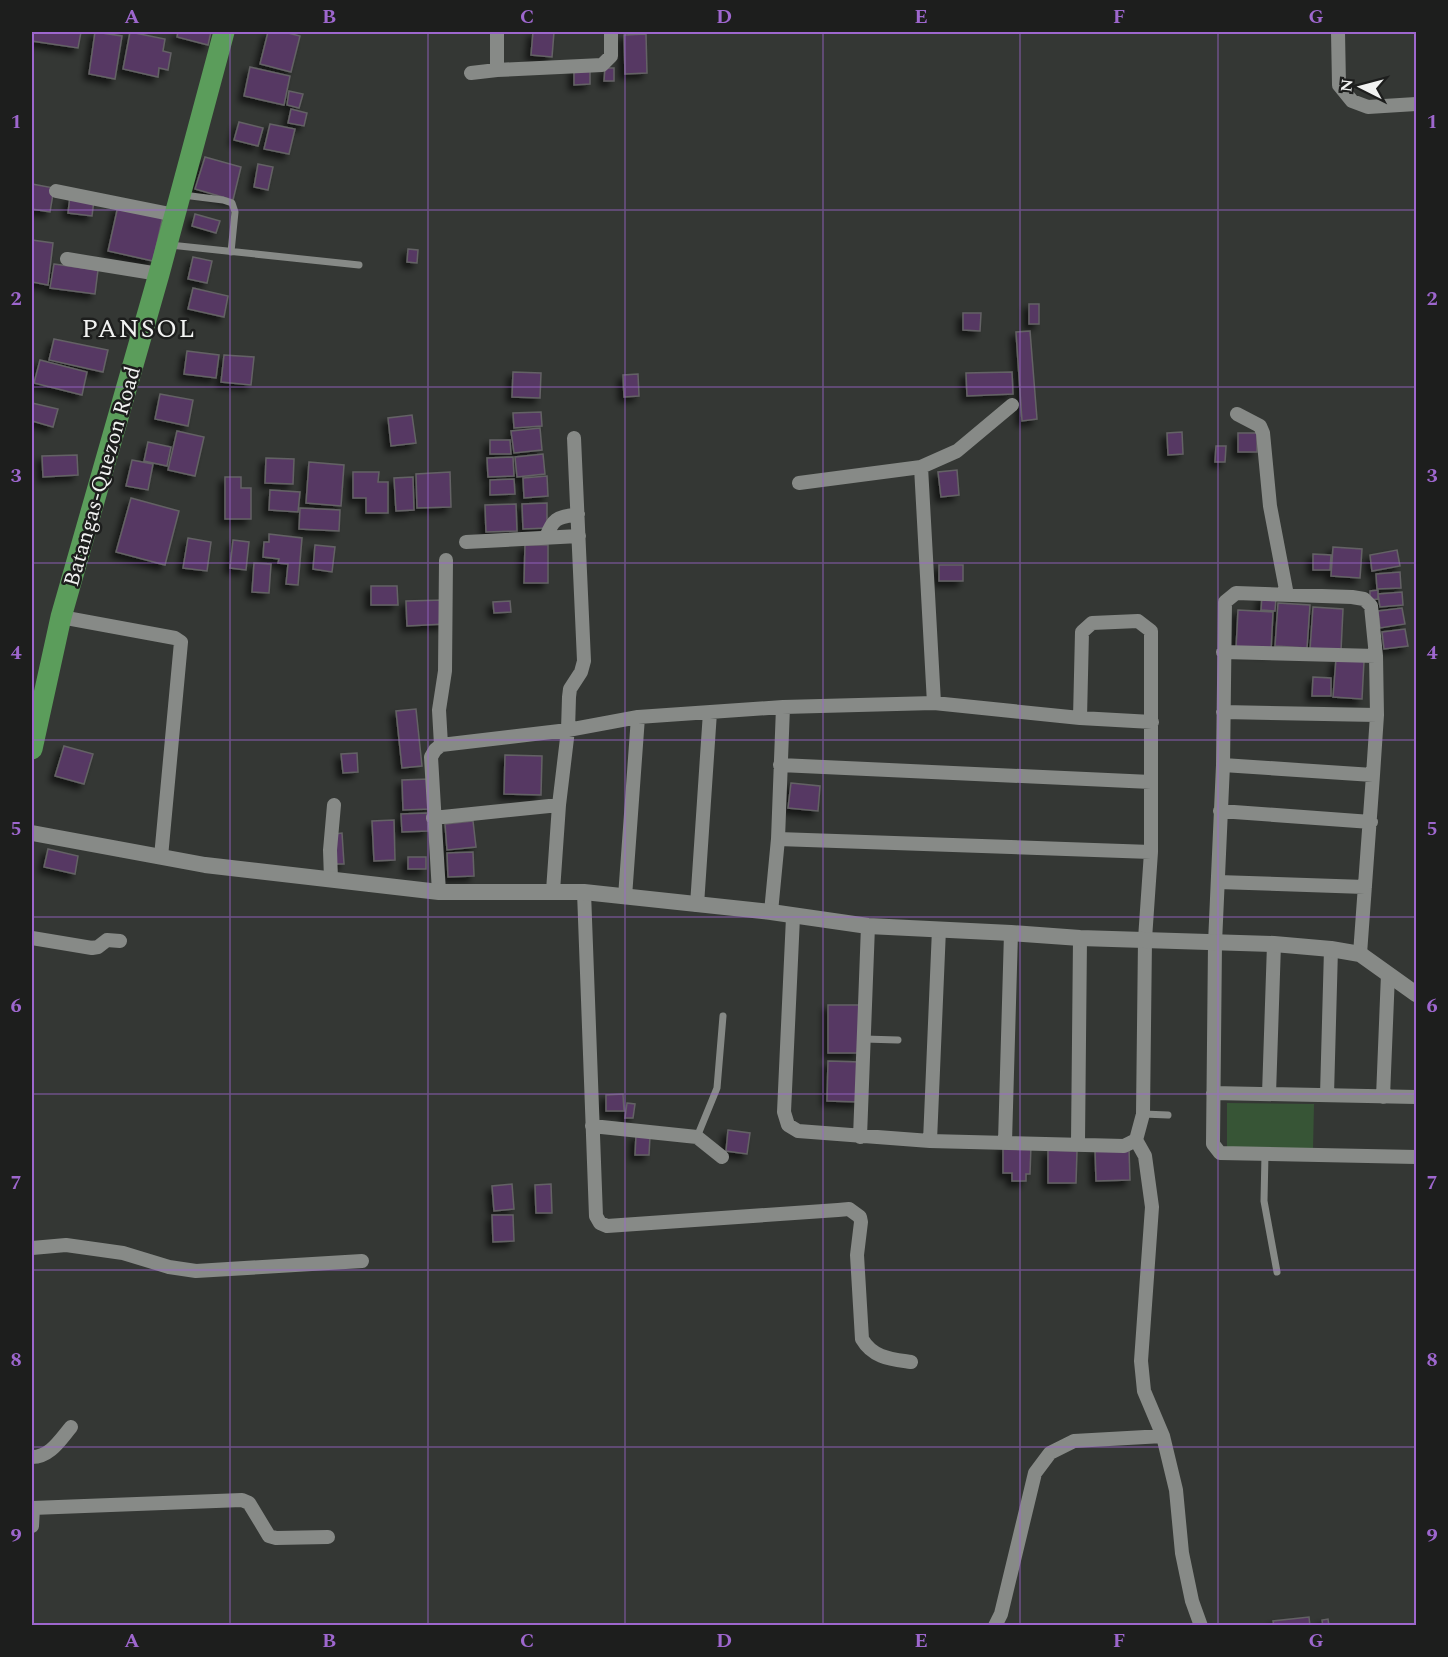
<svg xmlns="http://www.w3.org/2000/svg" width="1448" height="1657" font-family="Spectral,serif">
  <style>
    .green { fill: #375536 }
    .building { fill: #573863; stroke: #646265; stroke-width: 1.5; filter: url(#shadow) }
    .lines { fill: none; stroke-linecap: round; stroke-linejoin: round }
    .service { stroke: #878a87; stroke-width: 7 }
    .minor { stroke: #878a87; stroke-width: 14 }
    .tertiary { stroke: #878a87; stroke-width: 16 }
    .primary { stroke: #5b9d5b; stroke-width: 21 }
    .grid { fill: none; stroke: #9e67ce; stroke-width: 1.5; stroke-opacity: 0.55 }
    .labels { text-anchor: middle; stroke-width: 5; stroke-linejoin: round; paint-order: stroke }
    .street-label { font-size: 22px; fill: #f1f2f1; stroke: #1d1e1d }
    .quarter-label { font-size: 26px; letter-spacing: 1.5px; fill: #f1f2f1; stroke: #1d1e1d }
    .neatline { fill: none; stroke: #9e67ce; stroke-width: 2 }
    .grid-label { font-size: 20px; text-anchor: middle; font-weight: bold; fill: #9e67ce }
  </style>
  <defs>
    <filter id="shadow"><feDropShadow dx="-5" dy="5" stdDeviation="3" flood-color="#0009"/></filter>
  </defs>
  <rect width="100%" height="100%" fill="#343734"/>
  <path class="green" d="M1227 1103 1314 1104 1313 1150 1227 1149Z"/>
  <path class="building" d="M32 32H81L78 48 32 41Z
    M95 32 122 36 115 79 89 74Z
    M130 32 165 39 163 51 171 53 168 70 159 68 158 77 123 69Z
    M178 32H211L208 45 177 37Z
    M268 32H284L300 36 291 72 260 64Z
    M533 32H554L552 57 531 55Z
    M646 34 647 73 625 74 624 35Z
    M250 67 290 76 284 105 244 96Z
    M574 68H590V84L574 85Z
    M605 68H614V81H604Z
    M289 91 303 94 299 108 287 105Z
    M291 109 307 113 304 126 288 123Z
    M239 122 263 128 258 146 234 140Z
    M270 124 295 129 289 154 264 149Z
    M205 157 241 167 233 200 195 189Z
    M258 164 273 167 268 190 254 187Z
    M32 184 54 188 50 212 32 209Z
    M70 196 94 200 92 216 68 213Z
    M118 206 163 216 153 261 108 251Z
    M195 214 220 221 216 233 192 226Z
    M32 240 53 243 48 285 32 282Z
    M408 249 418 250 417 263 407 262Z
    M193 257 212 261 207 283 188 279Z
    M54 264 98 270 95 294 50 288Z
    M193 288 228 296 224 317 188 309Z
    M1029 304H1039V324H1029Z
    M963 313H981L980 331 963 330Z
    M1030 331 1037 419 1022 421 1016 332Z
    M54 339 108 350 103 372 49 360Z
    M187 351 219 355 216 378 184 374Z
    M224 355 254 357 251 385 221 382Z
    M40 360 87 372 82 395 34 383Z
    M513 372 541 373 540 398 512 397Z
    M1012 372 1013 394 967 396 966 373Z
    M638 374 639 396 624 397 623 375Z
    M160 394 193 400 188 426 155 419Z
    M32 403 58 409 53 427 32 421Z
    M541 412 542 426 514 428 513 413Z
    M412 415 416 443 391 446 388 418Z
    M540 428 542 450 514 453 511 431Z
    M177 431 204 437 195 476 168 470Z
    M1182 432 1183 454 1168 455 1167 433Z
    M1238 433H1257V452H1238Z
    M490 440H510L511 454H490Z
    M148 442 171 447 167 466 144 461Z
    M1216 446H1226L1225 462H1215Z
    M543 454 545 474 517 477 515 457Z
    M77 455 78 475 43 477 42 456Z
    M513 457 514 476 488 477 487 458Z
    M266 458 294 459 293 484 265 483Z
    M132 460 153 464 148 490 126 486Z
    M309 462 344 465 341 506 306 503Z
    M957 470 959 495 941 497 938 472Z
    M353 472H379L378 482H388V513H366V498H353Z
    M450 472 451 507 417 508 416 474Z
    M547 476 548 496 524 498 523 478Z
    M225 477H241V488H251V519H225Z
    M413 477 414 510 396 511 394 478Z
    M514 479 515 494 490 495V480Z
    M270 490 300 492 298 512 269 510Z
    M131 498 179 511 165 565 116 552Z
    M547 503V528L523 529 522 504Z
    M516 504 517 531 486 532 485 505Z
    M300 508 340 510 339 531 299 529Z
    M269 534 302 538 298 585 286 584 288 564 278 563 279 559 263 557 264 542H269Z
    M188 538 211 542 207 571 183 568Z
    M233 540 249 542 246 570 230 568Z
    M315 545 335 547 332 572 313 569Z
    M525 545H548V583H524Z
    M1333 547 1362 549 1360 578 1331 576Z
    M1397 550 1400 566 1372 571 1370 555Z
    M1313 554 1331 555 1330 570H1313Z
    M254 563 271 564 269 593 252 592Z
    M939 565H963V581H939Z
    M1400 572 1401 588 1377 589 1376 574Z
    M371 586H397L398 605H371Z
    M1378 590V599L1370 600V591Z
    M1402 592 1403 605 1380 607 1378 594Z
    M1262 596 1276 597 1275 611 1261 610Z
    M445 600V624L407 626 406 601Z
    M510 601 511 612 494 613 493 602Z
    M1278 603 1310 605 1307 648 1275 646Z
    M1313 607 1343 609 1341 651 1310 649Z
    M1402 608 1405 624 1380 628 1378 611Z
    M1238 610 1273 612 1271 651 1236 649Z
    M1405 629 1408 646 1384 649 1382 632Z
    M1336 659 1364 661 1362 699 1333 697Z
    M1313 677 1331 678V696H1312Z
    M416 709 422 766 402 768 396 711Z
    M64 746 93 754 84 784 55 776Z
    M357 753 358 772 343 773 341 754Z
    M505 755 542 756 541 795 504 794Z
    M429 779 430 809 403 810 402 780Z
    M791 783 820 786 818 811 788 808Z
    M427 813 428 831 402 832 401 814Z
    M394 820 395 860 374 861 372 821Z
    M473 821 476 847 447 850 445 824Z
    M342 833 344 864H336L334 834Z
    M48 849 78 856 75 874 44 867Z
    M473 852 474 876 448 877 447 853Z
    M408 857H426V869H408Z
    M828 1005H860L859 1053H828Z
    M828 1061 860 1062 859 1102 827 1101Z
    M623 1094 624 1111H606V1095Z
    M627 1103 635 1104 633 1118H625Z
    M728 1130 750 1133 747 1154 726 1151Z
    M636 1135 650 1136 649 1155H635Z
    M1003 1145H1031L1030 1174H1026V1181H1012V1173H1003Z
    M1129 1148 1130 1180 1096 1181 1095 1149Z
    M1048 1150 1077 1151 1076 1183H1048Z
    M512 1184 514 1209 494 1211 492 1186Z
    M551 1184 552 1213H536L535 1185Z
    M492 1215H513L514 1241 493 1242Z
    M1309 1617 1310 1626H1274L1273 1621Z
    M1328 1619 1329 1626H1323L1322 1620Z"/>
  <g class="lines">
    <path class="service" d="M183 195 223 200 232 203 235 212 231 252
      M170 245 359 265
      M864 1039 898 1040
      M1143 1114 1168 1115
      M697 1137 717 1088 723 1016
      M1265 1154 1264 1201 1277 1272"/>
    <path class="minor" d="M497 32V70L602 65 611 56V32
      M1338 32 1339 85 1352 101 1368 107 1416 104
      M471 73 497 70
      M56 191 175 215
      M67 259 159 274
      M1237 414 1260 426 1263 433 1270 506 1287 595
      M921 467 934 703
      M799 483 921 467 957 451 1012 405
      M546 537C554 517 557 518 578 514
      M466 542 579 536
      M61 617 175 638 181 642 161 857
      M1223 652 1376 656
      M1223 712 1377 715
      M441 745 439 710 445 671 446 560
      M780 765 1151 782
      M1223 765 1373 775
      M1220 811 1371 822
      M433 818 559 805
      M778 839 1151 852
      M331 879 330 850 334 805
      M1218 882 1365 887
      M553 891 559 805 568 730 569 697 570 689 581 672 584 661 574 438
      M439 892 431 757 435 750 441 745 568 730 638 717 783 707 934 703 1080 718 1152 722
      M584 892 596 1216 600 1223 607 1226 838 1210 849 1209 860 1217 861 1222 857 1255 862 1339C873 1358 891 1359 911 1362
      M625 897 638 717
      M697 905 710 712
      M771 912 778 839 783 707
      M793 917 784 1112 788 1125 798 1131 930 1141 1124 1146 1136 1140 1143 1114 1145 939 1151 852V631L1138 621 1092 623 1082 632 1080 718
      M32 938 92 948 98 947 107 940 120 941
      M1360 954 1373 775 1377 715 1376 656 1371 606 1364 599 1352 597 1236 593 1225 602 1223 765 1215 943 1213 1144 1220 1153 1416 1157
      M1213 1093 1416 1097
      M1269 1094 1274 944
      M1327 1095 1331 949
      M1383 1097 1388 974
      M592 1126 697 1137 722 1157
      M860 1137 868 926
      M1136 1140 1145 1156 1152 1207 1141 1361 1144 1391 1163 1436 1176 1490 1182 1553 1192 1601 1201 1626
      M930 1141 939 929
      M1005 1142 1011 933
      M1078 1143 1080 938
      M32 1248 66 1245 123 1253 169 1267 196 1271 362 1261
      M32 1457C50 1457 60 1440 71 1427
      M32 1508 242 1500 249 1503 269 1536 276 1538 328 1537
      M32 1526 33 1508
      M995 1626 1001 1614 1035 1473 1050 1453 1074 1441 1163 1436"/>
    <path class="tertiary" d="M32 833 205 865 439 892H584L771 912 868 926 1011 933 1080 938 1274 944 1331 949 1360 954 1416 994"/>
    <path class="primary" d="M32 749 61 617 159 274 224 32"/>
  </g>
  <path class="grid" d="M230 32V1626M428 32V1626M625 32V1626M823 32V1626M1020 32V1626M1218 32V1626M32 210H1416M32 387H1416M32 563H1416M32 740H1416M32 917H1416M32 1094H1416M32 1270H1416M32 1447H1416"/>
  <g class="labels">
    <g class="street-label">
      <text transform="translate(101 476) rotate(-74)" y="8">Batangas-Quezon Road</text>
    </g>
    <g class="quarter-label">
      <text x="139" y="337">PANSOL</text>
    </g>
  </g>
  <rect width="1448" height="1657" fill="none" stroke="#1d1e1d" stroke-width="66"/>
  <g transform="translate(1361 87) rotate(276)" stroke="#1d1e1d" stroke-width="4.5" paint-order="stroke">
  <path d="M0-4.5L10 22L0 15L-10 22Z" fill="#f1f2f1"/>
  <text y="-9" font-size="16" font-weight="bold" text-anchor="middle" fill="#f1f2f1">N</text>
  </g>
  <rect x="33" y="33" width="1382" height="1591" class="neatline"/>
  <g class="grid-label">
    <text x="132" y="23">A</text>
    <text x="329" y="23">B</text>
    <text x="527" y="23">C</text>
    <text x="724" y="23">D</text>
    <text x="921" y="23">E</text>
    <text x="1119" y="23">F</text>
    <text x="1316" y="23">G</text>
    <text x="16" y="128">1</text>
    <text x="1432" y="128">1</text>
    <text x="16" y="305">2</text>
    <text x="1432" y="305">2</text>
    <text x="16" y="482">3</text>
    <text x="1432" y="482">3</text>
    <text x="16" y="659">4</text>
    <text x="1432" y="659">4</text>
    <text x="16" y="835">5</text>
    <text x="1432" y="835">5</text>
    <text x="16" y="1012">6</text>
    <text x="1432" y="1012">6</text>
    <text x="16" y="1189">7</text>
    <text x="1432" y="1189">7</text>
    <text x="16" y="1366">8</text>
    <text x="1432" y="1366">8</text>
    <text x="16" y="1542">9</text>
    <text x="1432" y="1542">9</text>
    <text x="132" y="1647">A</text>
    <text x="329" y="1647">B</text>
    <text x="527" y="1647">C</text>
    <text x="724" y="1647">D</text>
    <text x="921" y="1647">E</text>
    <text x="1119" y="1647">F</text>
    <text x="1316" y="1647">G</text>
  </g>
</svg>
